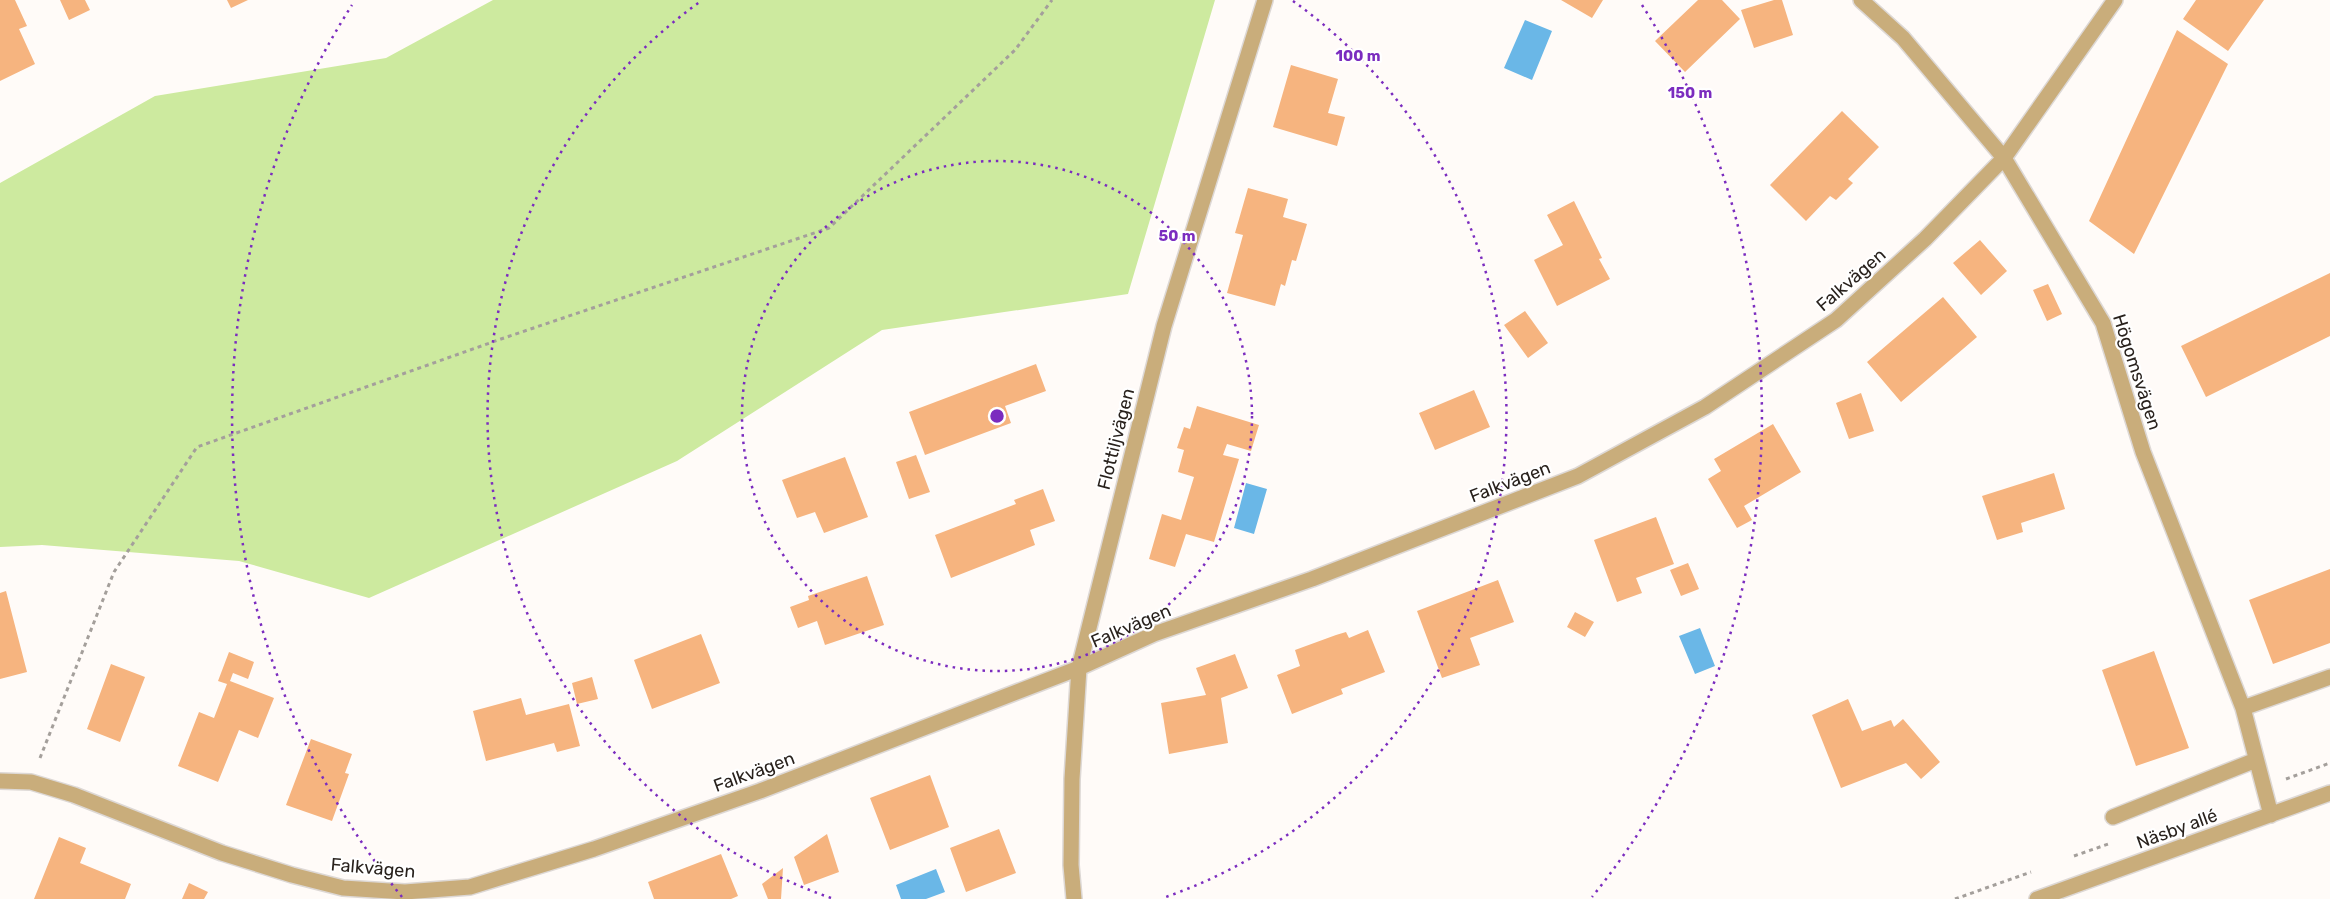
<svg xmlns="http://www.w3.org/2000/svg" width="2330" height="899" font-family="Rubik,sans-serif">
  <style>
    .green { fill: #cdea9f }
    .water { fill: #6ab7e7 }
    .building { fill: #f6b47f }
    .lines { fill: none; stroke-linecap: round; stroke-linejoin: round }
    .minor-casing { stroke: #ddd8d5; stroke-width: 18 }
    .path { stroke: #a49f9b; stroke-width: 3; stroke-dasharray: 4 4; stroke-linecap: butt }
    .minor { stroke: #c9ad7b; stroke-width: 15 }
    .ring { fill: none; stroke: #7b2cbf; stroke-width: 2.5; stroke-dasharray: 2.5 5 }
    .labels { text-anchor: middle; stroke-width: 4.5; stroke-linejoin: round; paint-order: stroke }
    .street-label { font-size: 18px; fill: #29221d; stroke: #fff }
    .centre { fill: #7b2cbf; stroke: #fff; stroke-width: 2.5 }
    .ring-label { font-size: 15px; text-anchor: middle; font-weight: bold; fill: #7b2cbf; stroke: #fff; stroke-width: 4.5; stroke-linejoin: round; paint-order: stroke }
  </style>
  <rect width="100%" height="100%" fill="#fffbf8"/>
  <path class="green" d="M493 0H1215L1128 294 882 330 677 461 369 598 239 561 42 545 0 547V183L155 96 386 58Z"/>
  <path class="water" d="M1525 20 1552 31 1532 80 1504 68Z
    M1246 483 1267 489 1254 534 1234 528Z
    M1700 628 1715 666 1695 674 1679 636Z
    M936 869 945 892 926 899H901L896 885Z"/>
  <path class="building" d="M0 0H15L27 26 19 29 35 64 0 81Z
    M60 0H85L90 10 69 20Z
    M227 0H248L231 8Z
    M1561 0H1603L1592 18Z
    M1698 0H1722L1740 19 1685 72 1655 41Z
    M1774 0H1782L1793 35 1754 48 1741 10Z
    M2196 0H2264L2228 51 2183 19Z
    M2177 30 2228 64 2134 254 2089 221Z
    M1291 65 1338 79 1328 113 1345 117 1337 146 1273 127Z
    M1842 111 1879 147 1848 179 1853 183 1836 200 1830 196 1806 221 1770 185Z
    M1248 188 1288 199 1283 217 1307 224 1296 261 1292 260 1285 286 1281 284 1275 306 1227 293 1243 235 1235 233Z
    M1574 201 1602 258 1599 259 1610 279 1557 306 1534 260 1563 245 1547 215Z
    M1980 240 2007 271 1981 295 1953 263Z
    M2330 273V336L2206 397 2181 346Z
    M2048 284 2062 314 2047 321 2033 290Z
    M1943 297 1977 337 1901 402 1867 362Z
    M1525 311 1548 343 1528 358 1504 325Z
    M1036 364 1046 391 1005 406 1011 423 925 455 909 412Z
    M1474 390 1490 427 1435 450 1419 413Z
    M1861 393 1874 431 1849 439 1836 403Z
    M1197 406 1259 425 1251 451 1227 444 1223 455 1239 459 1214 542 1186 534 1175 567 1149 559 1162 514 1181 520 1194 477 1178 472 1184 450 1177 448 1184 427 1190 429Z
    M1773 424 1801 472 1744 506 1752 520 1737 528 1708 479 1721 471 1714 459Z
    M916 455 930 492 909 499 896 462Z
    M845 457 868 517 824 533 815 512 797 518 782 480Z
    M2054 473 2065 509 2021 523 2023 532 1997 540 1982 496Z
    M1043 489 1055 521 1030 530 1035 545 951 578 935 535 1016 504 1014 500Z
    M1656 517 1674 564 1636 578 1642 593 1617 602 1594 540Z
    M1688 563 1699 589 1681 596 1670 570Z
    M2330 569V643L2273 664 2249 600Z
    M867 576 884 625 825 645 817 621 798 628 790 607 809 600 808 596Z
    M1498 580 1514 622 1470 638 1480 665 1442 678 1417 611Z
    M6 591 27 672 0 679V593Z
    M1575 612 1594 622 1585 637 1567 627Z
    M1368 630 1385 672 1341 689 1343 694 1292 714 1277 675 1300 666 1295 650 1336 635 1346 632 1349 638Z
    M701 634 720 683 652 709 634 660Z
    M2154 651 2189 748 2136 766 2102 670Z
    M229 652 254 662 248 679 233 673 230 681 274 698 258 738 239 730 218 782 178 766 199 712 214 718 227 684 218 681Z
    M1235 654 1248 688 1221 698 1228 743 1169 754 1161 703 1206 695 1196 668Z
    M111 664 145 677 120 742 87 729Z
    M592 677 598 699 577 704 572 683Z
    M521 698 526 715 569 704 580 746 557 752 554 743 486 761 473 711Z
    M1848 699 1862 731 1891 720 1894 727 1903 719 1940 762 1921 779 1906 763 1841 788 1812 715Z
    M311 739 352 754 345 773 349 774 332 821 286 805Z
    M930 775 949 827 890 850 870 798Z
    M999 829 1016 873 966 892 950 848Z
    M827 834 839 872 804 885 794 857Z
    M59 837 86 848 80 863 131 884 125 899H34Z
    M721 854 738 896 731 899H654L648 882Z
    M783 868 781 899H768L762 884Z
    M189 883 208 892 204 899H182Z"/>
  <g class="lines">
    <defs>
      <path id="minor" d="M1861 0 1903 38 2004 158 2103 323 2143 452 2243 708 2271 815
        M2243 708 2330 677
        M0 781 31 782 74 795 222 853 292 875 343 888 405 892 470 887 594 849 760 791 1079 668 1154 634 1312 579 1578 476 1705 407 1836 320 1925 239 2004 158 2115 0
        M2113 817 2256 760
        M1074 899 1071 865 1072 779 1079 668 1164 326 1265 0
        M2037 899 2330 793"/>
    </defs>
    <use href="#minor" class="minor-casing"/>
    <path class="path" d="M40 758 114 572 197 447 501 339 829 228 1015 50 1052 0
      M2286 779 2330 763
      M2074 856 2111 843
      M1955 899 2031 872"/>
    <use href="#minor" class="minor"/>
  </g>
  <g class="ring">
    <circle cx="997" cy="416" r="255"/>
    <path d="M831 898A510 510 0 0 1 701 1M1293 1A510 510 0 0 1 1163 898"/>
    <path d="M402 897A765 765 0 0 1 352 5M1642 5A765 765 0 0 1 1592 897"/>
  </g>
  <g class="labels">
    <g class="street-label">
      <text transform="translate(1851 280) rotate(-41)" y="6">Falkvägen</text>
      <text transform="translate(2137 372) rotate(72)" y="6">Högomsvägen</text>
      <text transform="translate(1116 439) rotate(-76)" y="6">Flottiljvägen</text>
      <text transform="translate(1510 482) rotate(-21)" y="6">Falkvägen</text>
      <text transform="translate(1131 626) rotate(-23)" y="6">Falkvägen</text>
      <text transform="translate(754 772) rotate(-20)" y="6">Falkvägen</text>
      <text transform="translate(2177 829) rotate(-20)" y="6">Näsby allé</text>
      <text transform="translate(373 868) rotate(5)" y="6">Falkvägen</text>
    </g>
  </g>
  <circle cx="997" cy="416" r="8" class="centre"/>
  <g class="ring-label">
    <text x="1358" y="61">100 m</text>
    <text x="1690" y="98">150 m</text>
    <text x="1177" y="241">50 m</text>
  </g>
</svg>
